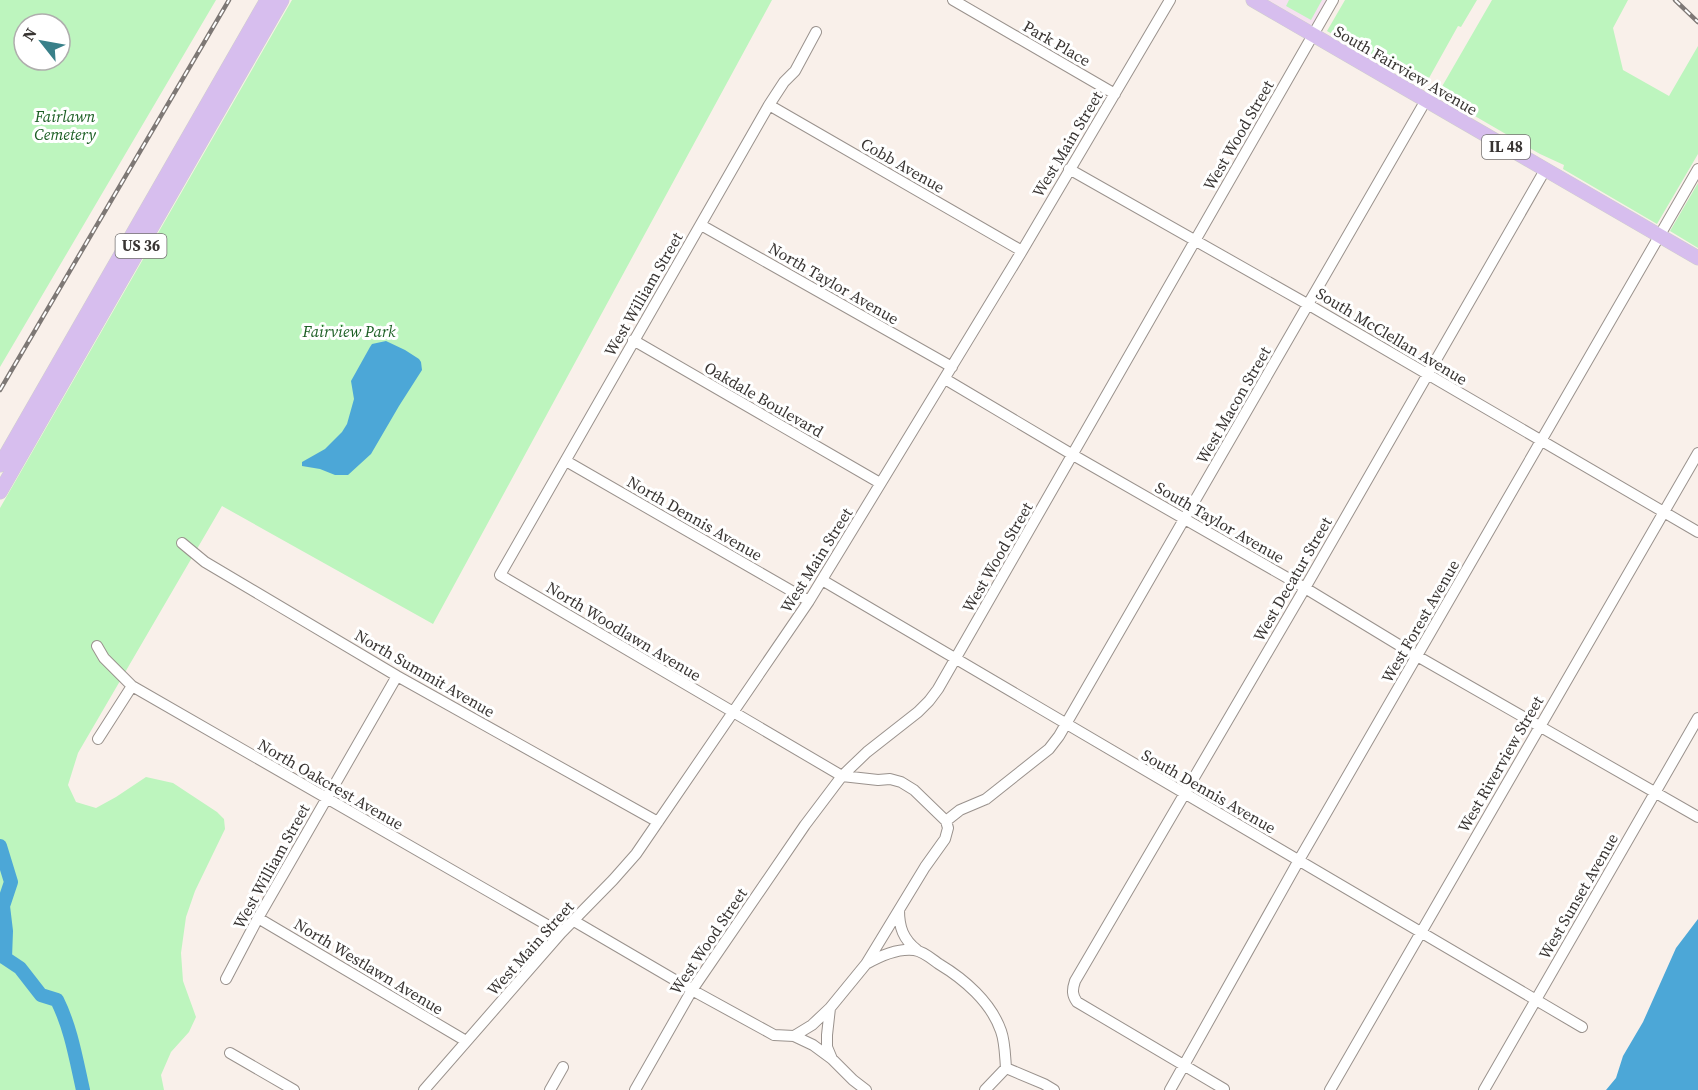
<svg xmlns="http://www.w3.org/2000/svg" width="1698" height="1090" font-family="'Source Serif 4',serif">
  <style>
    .education { fill: #f5e1f0 }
    .green { fill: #bdf5be; fill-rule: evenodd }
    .water { fill: #4ca7d7 }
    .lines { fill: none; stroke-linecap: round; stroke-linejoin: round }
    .river { stroke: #4ca7d7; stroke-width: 14 }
    .minor-casing { stroke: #9a928d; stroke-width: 12 }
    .major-casing { stroke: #cfcece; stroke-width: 15 }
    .minor { stroke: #fff; stroke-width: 10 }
    .major { stroke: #d7beee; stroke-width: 14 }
    .rail-casing { stroke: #7e7875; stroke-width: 4.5 }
    .rail { stroke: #fff; stroke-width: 2; stroke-dasharray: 7; stroke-linecap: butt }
    .labels { text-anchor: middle; stroke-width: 6; stroke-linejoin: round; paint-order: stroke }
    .shield { fill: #fff; stroke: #747170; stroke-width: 1.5 }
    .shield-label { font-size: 15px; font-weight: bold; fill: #383432 }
    .street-label { font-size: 16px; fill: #383432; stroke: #fff }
    .park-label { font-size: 16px; font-style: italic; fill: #1b5e23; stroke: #fff }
  </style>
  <rect width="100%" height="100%" fill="#f9f0ea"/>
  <path class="education" d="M1253 0H1333L1313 35Z"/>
  <path class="green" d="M0 0H216L0 367ZM24 24H60V60H24Z
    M292 0H772L433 624 222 506 78 753 68 785 76 802 96 808 116 797 146 777 173 783 217 812 224 819 225 829 195 891 186 917 181 953 183 981 196 1017 189 1032 171 1052 161 1075 164 1090H0V508Z
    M1289 0H1322L1311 20 1286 6Z
    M1345 0H1477L1461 27 1458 26 1424 87 1327 31Z
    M1492 0H1628L1613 28 1623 70 1669 96 1698 46V154L1657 224 1563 169 1564 165 1540 154 1449 101 1440 90Z
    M1698 183V248L1670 231Z"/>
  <path class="water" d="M386 341 405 350 419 359 421 362 422 370 399 406 371 454 348 475H335L320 469 302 466V462L325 449 342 432 347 424 354 399 351 381 370 347 372 344Z
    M1698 919V1090H1606L1616 1078 1623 1056 1643 1022 1676 948Z"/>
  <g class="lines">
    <path class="river" d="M0 846 11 882 3 906 6 931 5 958 20 968 41 995 57 1000C71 1028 76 1059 83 1090"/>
    <defs>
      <path id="minor" d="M953 0 1115 94
        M816 32 795 71 784 82 769 105 500 575 842 776 878 780 890 779 901 782 914 790 946 821
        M769 105 1022 251
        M1069 169 1309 305 1698 532
        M701 225 952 367
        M633 340 880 483
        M945 379 1073 455 1305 588 1417 656 1698 817
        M566 461 809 601
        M182 543 205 562 397 676 658 822
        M822 580 1582 1027
        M97 646 104 658 132 686 561 933
        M98 739 132 686
        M899 910C899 927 903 939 917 950
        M258 918 466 1041
        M574 921 692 990 774 1035 794 1036 813 1045 832 1059 853 1080 866 1090
        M866 964C880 956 897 948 914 950 923 951 932 959 939 964 964 979 991 1002 1001 1031 1005 1042 1005 1056 1006 1068L985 1090
        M226 979 258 918 397 676
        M794 1036 812 1025 830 1008
        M230 1053 294 1090
        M832 1059 827 1047V1035L830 1008 866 964 925 867 945 839 948 828 946 821 960 810 986 799 1049 749 1059 736 1426 100
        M1006 1068 1044 1084 1054 1090
        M1224 1089 1077 1002C1072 995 1072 990 1075 981L1305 588 1545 170
        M424 1090 561 933 613 880 636 854 809 601 1022 251 1170 0
        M550 1090 563 1067
        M635 1090 692 990 805 825 842 776 867 752 918 712 929 701 938 689 1333 0
        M1170 1090 1299 860 1698 169
        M1330 1090 1698 453
        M1484 1090 1698 718"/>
      <path id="major" d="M1253 0 1698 258
        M0 465 267 0
        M0 492 282 0"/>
    </defs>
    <use href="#minor" class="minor-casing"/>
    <use href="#major" class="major-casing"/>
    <use href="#minor" class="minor"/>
    <use href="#major" class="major"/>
    <defs>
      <path id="rail" d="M1675 0 1698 22
        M0 390 229 0"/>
    </defs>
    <use href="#rail" class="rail-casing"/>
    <use href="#rail" class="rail"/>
  </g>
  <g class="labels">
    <g class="shield">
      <rect x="1482" y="135" width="48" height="24" rx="4.5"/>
      <rect x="115.5" y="234" width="51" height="24" rx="4.5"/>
    </g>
    <g class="shield-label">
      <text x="1506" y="152">IL 48</text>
      <text x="141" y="251">US 36</text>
    </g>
    <g class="street-label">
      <text transform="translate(1057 43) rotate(30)" y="6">Park Place</text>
      <text transform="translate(1406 70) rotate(30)" y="6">South Fairview Avenue</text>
      <text transform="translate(1238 135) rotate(-60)" y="6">West Wood Street</text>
      <text transform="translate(1067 144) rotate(-59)" y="6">West Main Street</text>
      <text transform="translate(903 165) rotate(30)" y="6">Cobb Avenue</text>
      <text transform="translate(834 283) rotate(30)" y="6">North Taylor Avenue</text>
      <text transform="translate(643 294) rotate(-60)" y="6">West William Street</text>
      <text transform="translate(1392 336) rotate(31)" y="6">South McClellan Avenue</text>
      <text transform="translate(764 399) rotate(30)" y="6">Oakdale Boulevard</text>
      <text transform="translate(1233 405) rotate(-60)" y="6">West Macon Street</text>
      <text transform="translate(695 518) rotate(30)" y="6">North Dennis Avenue</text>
      <text transform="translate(1220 522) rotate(30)" y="6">South Taylor Avenue</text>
      <text transform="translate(997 557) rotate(-60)" y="6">West Wood Street</text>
      <text transform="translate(816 560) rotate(-58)" y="6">West Main Street</text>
      <text transform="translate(1292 579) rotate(-60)" y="6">West Decatur Street</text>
      <text transform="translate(1420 621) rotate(-60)" y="6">West Forest Avenue</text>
      <text transform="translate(624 631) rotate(31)" y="6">North Woodlawn Avenue</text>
      <text transform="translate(425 673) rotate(30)" y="6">North Summit Avenue</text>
      <text transform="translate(1500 764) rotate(-60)" y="6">West Riverview Street</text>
      <text transform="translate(331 784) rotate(30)" y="6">North Oakcrest Avenue</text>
      <text transform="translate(1209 791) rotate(30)" y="6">South Dennis Avenue</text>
      <text transform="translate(271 866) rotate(-61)" y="6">West William Street</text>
      <text transform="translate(1578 896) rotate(-60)" y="6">West Sunset Avenue</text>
      <text transform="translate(708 941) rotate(-56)" y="6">West Wood Street</text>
      <text transform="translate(530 948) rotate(-48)" y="6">West Main Street</text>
      <text transform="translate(369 966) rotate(31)" y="6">North Westlawn Avenue</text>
    </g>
    <g class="park-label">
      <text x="65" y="122">Fairlawn<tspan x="65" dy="18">Cemetery</tspan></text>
      <text x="349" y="337">Fairview Park</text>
    </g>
  </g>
  <g transform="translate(42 42) rotate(301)"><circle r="28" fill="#ffffff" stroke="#afaead" stroke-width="1.5"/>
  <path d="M0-4.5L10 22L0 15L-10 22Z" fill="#398089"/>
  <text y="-9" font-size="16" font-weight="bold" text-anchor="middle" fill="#383432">N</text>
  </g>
</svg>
